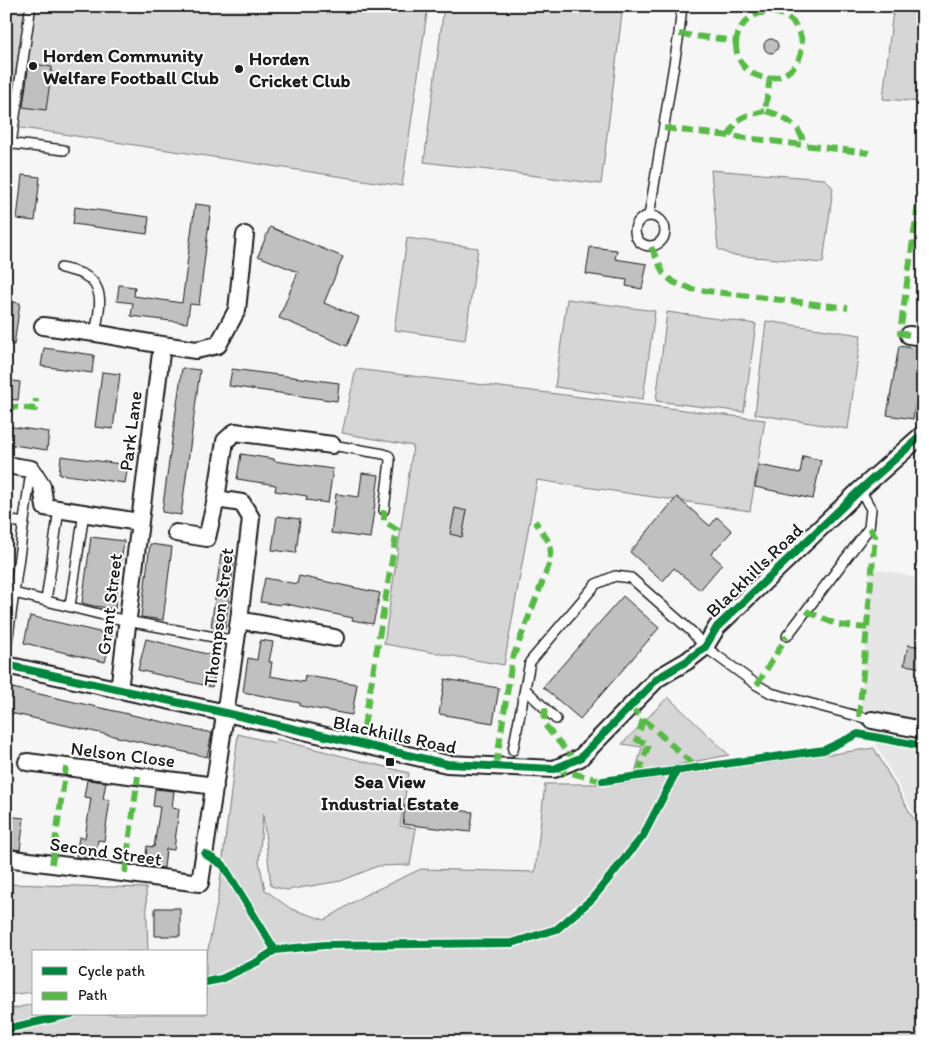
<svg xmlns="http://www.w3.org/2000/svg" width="929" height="1048" font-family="Itim,sans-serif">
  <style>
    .built { fill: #e6e6e6 }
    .green { fill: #d6d6d6; stroke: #797979 }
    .building { fill: #c0c0c0; stroke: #1c1c1c }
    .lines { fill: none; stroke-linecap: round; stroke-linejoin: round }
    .lane-casing { stroke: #1c1c1c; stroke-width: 12 }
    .street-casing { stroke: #1c1c1c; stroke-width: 20 }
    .lane { stroke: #fff; stroke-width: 9 }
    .street { stroke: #fff; stroke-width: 16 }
    .quiet { stroke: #58b947; stroke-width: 6; stroke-dasharray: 12 6; stroke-linecap: butt }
    .cycleway-casing { stroke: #fff; stroke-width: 11 }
    .cycleway { stroke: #00873e; stroke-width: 8 }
    .poi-dot { fill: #1c1c1c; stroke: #fff; stroke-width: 2 }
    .labels { text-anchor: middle; stroke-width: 4; stroke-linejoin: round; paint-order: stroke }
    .poi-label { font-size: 19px; font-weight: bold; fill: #1c1c1c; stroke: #fff; text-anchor: start }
    .street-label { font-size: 19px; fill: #1c1c1c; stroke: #fff }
  </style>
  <rect width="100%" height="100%" fill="#f6f6f6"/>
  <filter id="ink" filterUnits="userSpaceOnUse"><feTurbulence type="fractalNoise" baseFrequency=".02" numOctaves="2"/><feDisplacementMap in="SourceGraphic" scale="10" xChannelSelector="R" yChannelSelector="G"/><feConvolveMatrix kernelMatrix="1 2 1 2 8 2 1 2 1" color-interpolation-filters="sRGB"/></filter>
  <g filter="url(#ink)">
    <path class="built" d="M871 568 923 579V831L860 715Z"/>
    <path class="green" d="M6 6H428L402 186 50 132 6 126Z
      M444 6H623L601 184 424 162Z
      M893 10 923 14V102L883 99Z
      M711 170 825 179 833 188 823 263 731 255 718 249Z
      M407 238 478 248 465 340 394 330Z
      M567 299 655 311 643 399 555 387Z
      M667 312 756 324 744 412 656 401Z
      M766 321 861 335 848 429 755 414Z
      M356 369 765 420 750 511 537 480 504 665 384 644 413 446 342 433Z
      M668 697 729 755 635 773 642 747 622 744Z
      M238 734 275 743 276 739 409 773 400 826 416 828 410 865 378 866 341 881 287 890 271 886 263 814 259 861 265 890 291 909 325 920 363 896 421 869 535 872 545 784H620L874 748 923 836V1042H6V1010L34 1004V1014H206V959L218 899Z
      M8 884 146 888 148 952H34V992L6 995V898Z"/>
    <path class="building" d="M764 46a7 7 0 1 1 14 0a7 7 0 1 1-14 0Z
      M29 63 52 67 46 110 23 107Z
      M22 175 40 177 35 221 17 219Z
      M195 204 211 206 199 305 190 304 187 323 131 316 133 303 117 301 119 285 135 287 134 296 182 303Z
      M75 207 149 217 147 234 73 224Z
      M270 227 343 257 324 303 359 317 347 346 279 318 298 272 258 256Z
      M590 247 617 250 615 259 647 264 642 289 626 286 627 280 586 274Z
      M6 301 20 303 14 345 6 344Z
      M899 346 923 350V395L917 394 913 419 887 415Z
      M44 348 94 355 92 373 41 366Z
      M182 368 200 370 181 515 162 512Z
      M232 369 339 383 337 401 229 386Z
      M102 372 120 374 113 429 95 427Z
      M6 380 20 382 18 400 6 399Z
      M6 426 49 432 47 450 6 444Z
      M241 454 274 459V461L333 469 328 503 306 500 307 496 275 491 276 485 237 479Z
      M61 456 128 465 125 483 59 474Z
      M803 456 821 460 813 499 755 487 759 465 800 473Z
      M362 473 379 475 370 538 331 533 336 494 359 497Z
      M677 497 710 526 717 517 732 531 711 554 722 564 700 590 674 568 663 581 630 552Z
      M455 508 467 511 462 537 450 534Z
      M277 516 300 519 296 553 272 550Z
      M91 537 124 541 115 609 94 606 82 603Z
      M150 544 172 547 163 620 141 617Z
      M221 554 235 556 225 629 211 627Z
      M299 576 380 593 373 624 352 620 353 618 320 611 281 603V605L260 602 265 578 297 584Z
      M623 596 659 628 580 719 543 687Z
      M30 616 112 635 105 662 24 643Z
      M146 639 219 657 212 687 138 670Z
      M260 640 273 642 269 662H272L270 676 304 682 305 675 307 676 357 684 352 715 300 706V703L243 692 248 658 257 660Z
      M908 645 923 647V668L904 665Z
      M445 679 499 688 493 723 439 714Z
      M8 687 212 733 207 757 6 712V694Z
      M87 780 106 782 103 799 110 800 104 841 98 840 95 859 76 857 79 837 85 838 91 798 84 797Z
      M155 789 174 791 172 808 179 809 174 850 166 849 164 868 145 866 147 846 154 847 160 807 153 806Z
      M405 804 473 812 470 832 403 824Z
      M6 816 24 818 20 850 6 848Z
      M155 908H180V936H155Z"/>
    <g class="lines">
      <defs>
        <path id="lane" d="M6 143 64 150
          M11 144 30 11
          M635 231a15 15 0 1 1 30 0a15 15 0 1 1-30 0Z
          M649 216 679 34 682 6
          M61 268C69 270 77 271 84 275 107 287 99 313 95 333
          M332 445 384 454 389 456 390 461 384 510
          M6 520 24 523
          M6 591 127 621 236 641
          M46 601 59 509
          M70 606 84 513
          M787 636 869 528 871 509 860 490
          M6 650 31 471
          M525 689 556 719
          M513 750 530 662 596 584 615 576 631 578 691 631 705 647 757 685 771 693 872 720"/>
        <path id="street" d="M43 326 95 333 162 345 196 350 218 345 237 310 245 235
          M909 335 923 337
          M6 465 31 469 42 486 45 507 139 522
          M176 533 207 538 216 499 225 441 235 432 332 445
          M239 620 335 638
          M6 665 226 713 447 764 554 769 580 758 658 678 687 661 705 647 717 627 860 490 923 434
          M119 690 162 345
          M872 720 923 730
          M27 762 215 786
          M6 858 200 883 239 620 251 518 242 503 216 499"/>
      </defs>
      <use href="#lane" class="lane-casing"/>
      <use href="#street" class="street-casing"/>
      <use href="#lane" class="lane"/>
      <use href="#street" class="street"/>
      <path class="quiet" d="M736 45a33 33 0 1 1 66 0a33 33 0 1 1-66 0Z
        M679 34 736 41
        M770 77 765 111C776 112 790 121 798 130 801 134 803 140 805 145
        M664 128 869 153
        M729 136C739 114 743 117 765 111
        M651 247 657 259 663 273 673 282 691 289 848 308
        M909 335 900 333 923 168
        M6 406 35 409 36 399
        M806 611 838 625 867 628
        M757 685 787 636
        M630 707 697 768
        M545 708 544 724 574 760
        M859 717 875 536 869 528
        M643 719 637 740 649 744 640 768 645 775
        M361 744 397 530 384 522V510
        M496 766 512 660 549 565 551 545 535 521
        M555 769 603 781
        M52 864 66 767
        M125 873 138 776"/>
      <defs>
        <path id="cycleway" d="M6 665 226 713 447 764 554 769 580 758 658 678 687 661 705 647 717 627 860 490 923 434
          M603 781 824 750 858 734 923 746
          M205 854 223 865 275 950
          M206 982 221 979 257 962 275 950 325 945 512 943 557 929 592 899 643 836 677 770
          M6 1029 71 1014"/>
      </defs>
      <use href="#cycleway" class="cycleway-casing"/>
      <use href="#cycleway" class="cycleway"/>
    </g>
  </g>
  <g class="poi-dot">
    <circle cx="33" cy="66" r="5"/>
    <circle cx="239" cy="69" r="5"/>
    <rect x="385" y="757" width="10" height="10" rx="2.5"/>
  </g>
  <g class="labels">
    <g class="poi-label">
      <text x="43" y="62">Horden Community<tspan x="43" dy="22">Welfare Football Club</tspan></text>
      <text x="249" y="65">Horden<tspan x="249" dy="22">Cricket Club</tspan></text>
      <text x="390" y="788" text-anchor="middle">Sea View<tspan x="390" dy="22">Industrial Estate</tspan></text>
    </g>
    <g class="street-label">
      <text transform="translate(130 431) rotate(-83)" y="7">Park Lane</text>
      <text transform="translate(754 570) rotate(-44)" y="7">Blackhills Road</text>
      <text transform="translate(109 604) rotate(-83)" y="7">Grant Street</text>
      <text transform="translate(218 617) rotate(-83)" y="7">Thompson Street</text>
      <text transform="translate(395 734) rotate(12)" y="7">Blackhills Road</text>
      <text transform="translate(123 754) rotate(7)" y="7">Nelson Close</text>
      <text transform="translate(106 851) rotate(8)" y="7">Second Street</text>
    </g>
  </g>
  <rect width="929" height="1048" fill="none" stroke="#fff" stroke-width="25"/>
  <rect x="12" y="12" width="904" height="1023" fill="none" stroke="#1c1c1c" stroke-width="2" filter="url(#ink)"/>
  <rect x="32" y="950" width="175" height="65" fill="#ffffff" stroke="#a4a4a4"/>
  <rect x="42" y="967" width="25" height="8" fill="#00873e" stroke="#a4a4a4"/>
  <text x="78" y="976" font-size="15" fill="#1c1c1c">Cycle path</text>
  <rect x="42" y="992" width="25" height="8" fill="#58b947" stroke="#a4a4a4"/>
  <text x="78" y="1000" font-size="15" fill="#1c1c1c">Path</text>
</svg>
